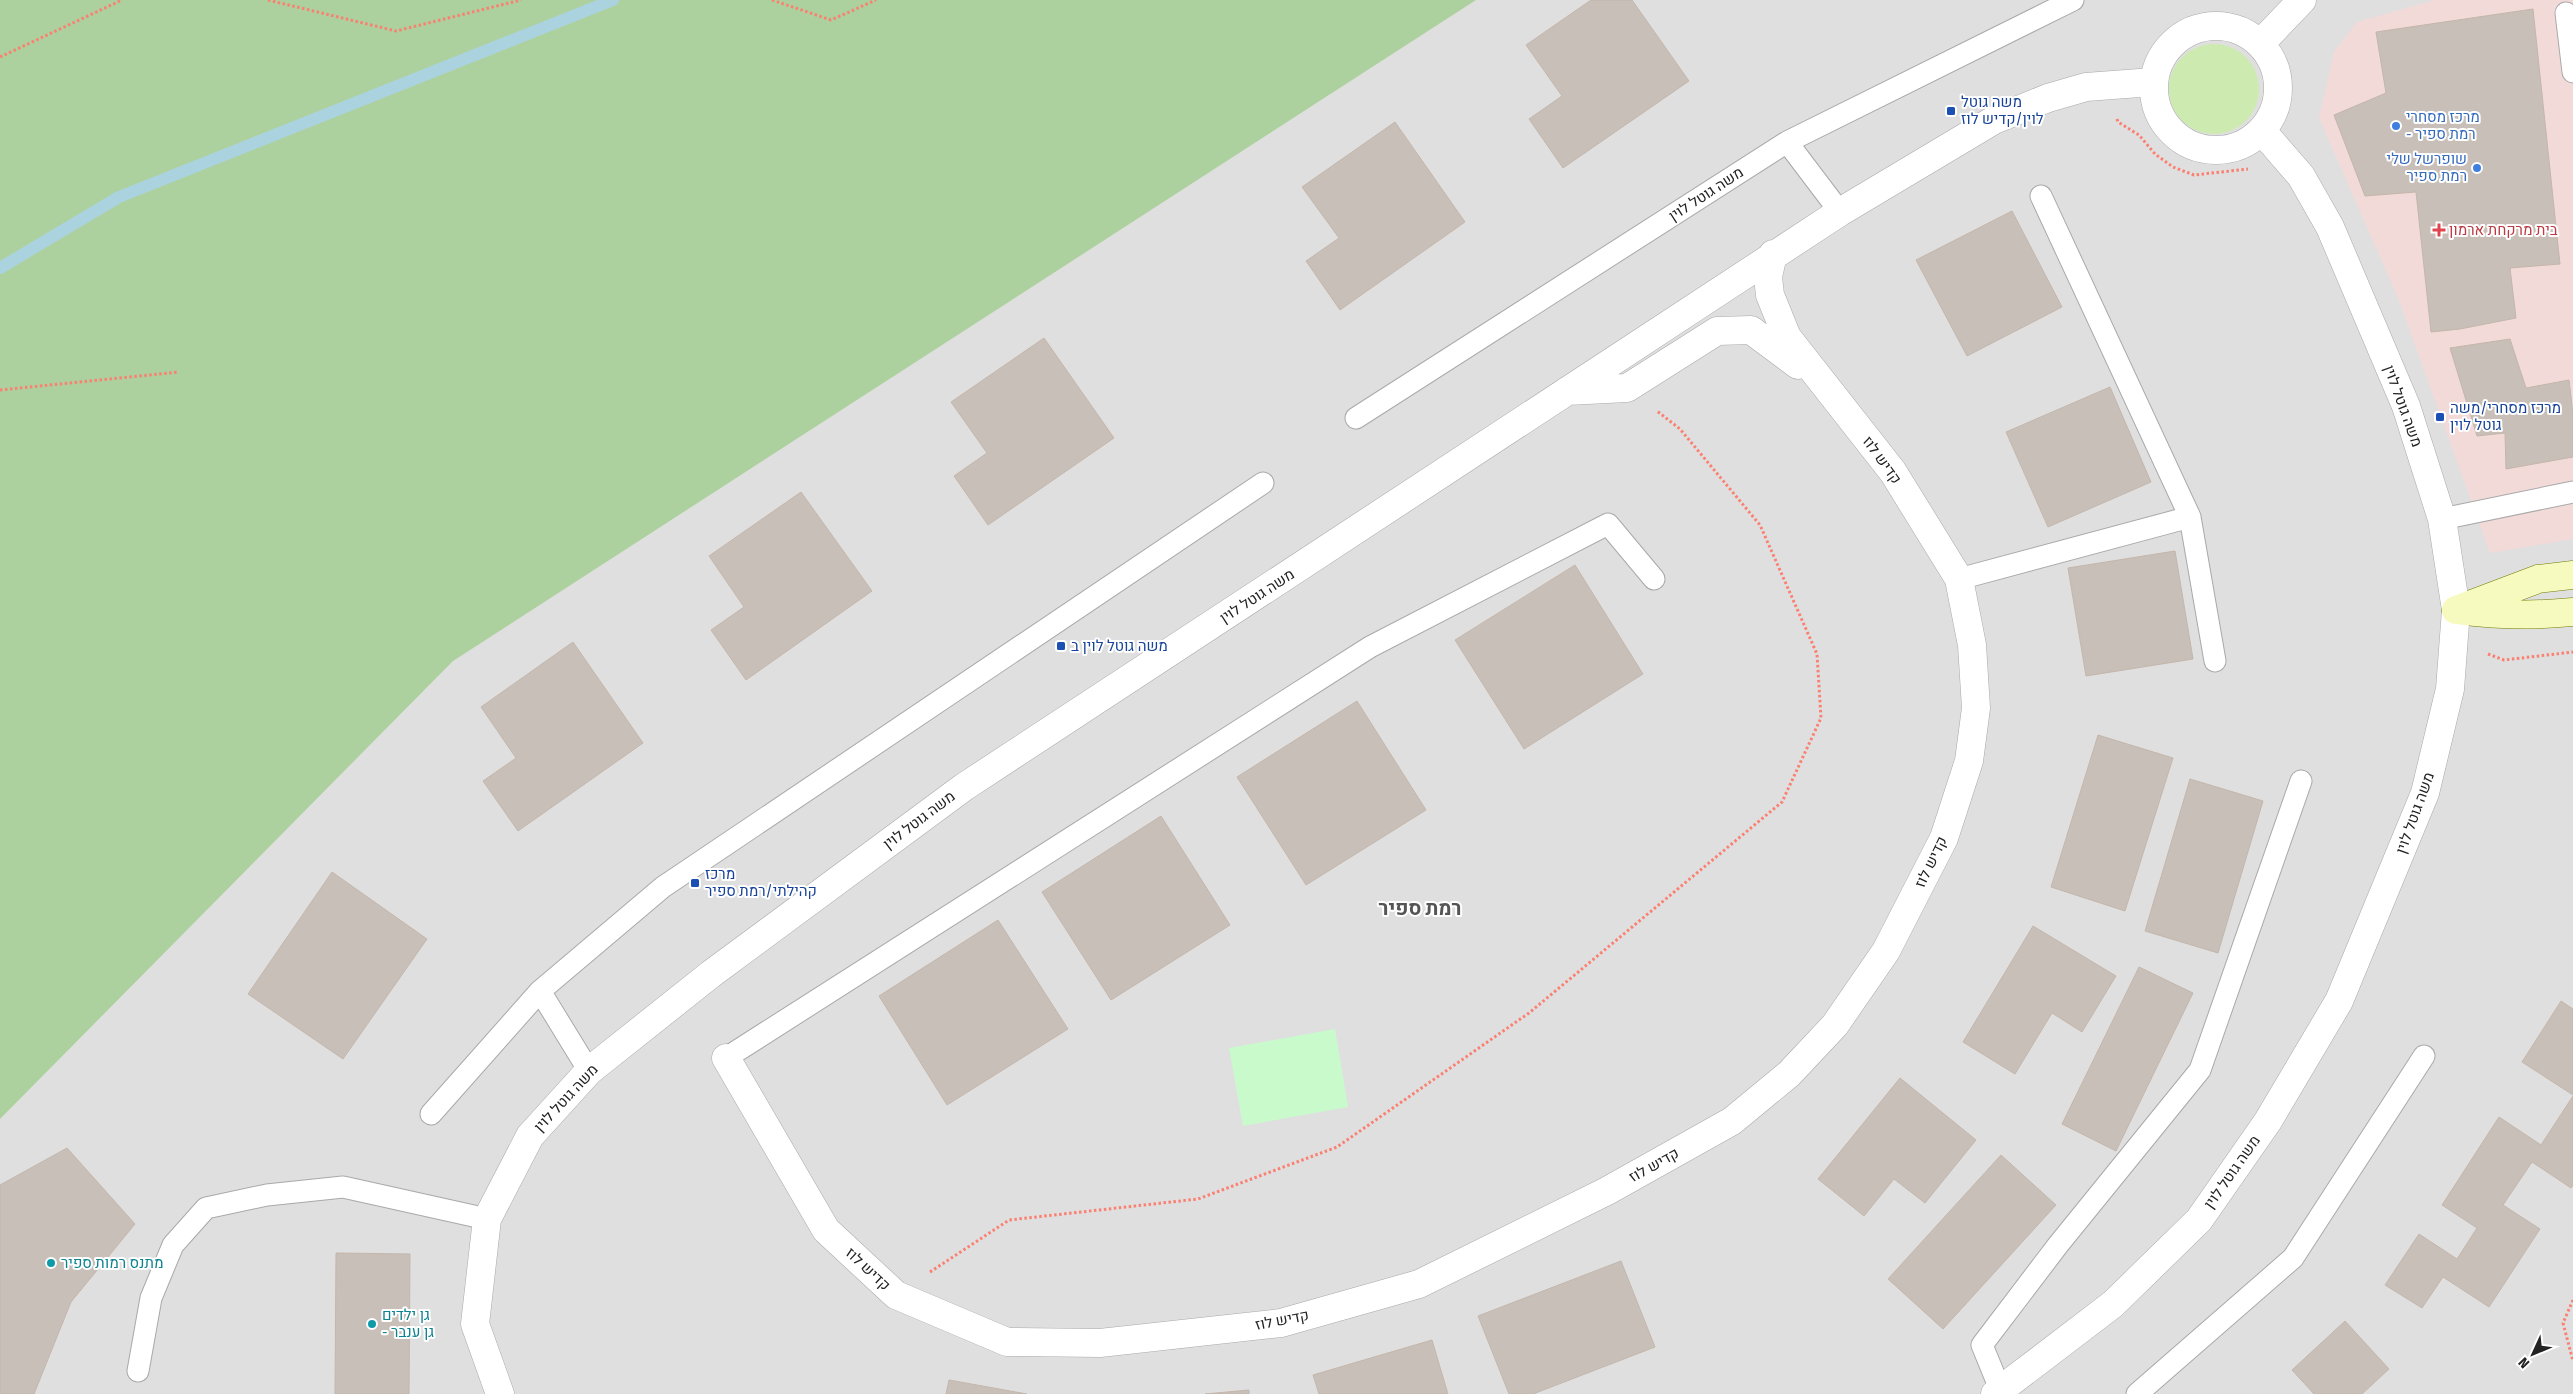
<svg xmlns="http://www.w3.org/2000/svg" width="2573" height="1394" font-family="'Fira Sans Condensed',Heebo,sans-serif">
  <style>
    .residential { fill: #e0dfdf }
    .commercial { fill: #f2dad9 }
    .grass { fill: #cdebb0 }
    .forest { fill: #add19e }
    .park { fill: #c8facc }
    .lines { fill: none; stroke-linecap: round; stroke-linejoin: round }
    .stream { stroke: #aad3df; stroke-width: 12 }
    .building { fill: #c7bfb8; stroke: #c4b6ab }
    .lane-casing { stroke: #a9a9a9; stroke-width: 23 }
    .street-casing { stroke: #a9a9a9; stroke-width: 29 }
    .secondary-casing { stroke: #707d05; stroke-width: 29 }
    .path { stroke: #fa8072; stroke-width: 3; stroke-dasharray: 2.5 2.5; stroke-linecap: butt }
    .lane { stroke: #fff; stroke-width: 21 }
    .street { stroke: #fff; stroke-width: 28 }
    .secondary { stroke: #f7fabf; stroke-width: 28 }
    .transit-dot { fill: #1a4fb4; stroke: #fff; stroke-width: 2 }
    .shop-dot { fill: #3f7fe0; stroke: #fff; stroke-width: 2 }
    .health-dot { fill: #e0444e; stroke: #fff; stroke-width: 2 }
    .culture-dot { fill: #0f9aa8; stroke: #fff; stroke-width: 2 }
    .labels { text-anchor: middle; stroke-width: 4; stroke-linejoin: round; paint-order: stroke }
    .transit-label { font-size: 15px; fill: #164399; stroke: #fff; text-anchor: start }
    .shop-label { font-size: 15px; fill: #366cbe; stroke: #fff; text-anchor: start }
    .street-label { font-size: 15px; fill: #222; stroke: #fff }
    .health-label { font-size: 15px; fill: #be3a42; stroke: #fff; text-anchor: start }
    .culture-label { font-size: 15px; fill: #0d838f; stroke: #fff; text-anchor: start }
    .district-label { font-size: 20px; font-weight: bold; fill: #555; stroke: #fff }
  </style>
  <rect width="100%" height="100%" fill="#f2efe9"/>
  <path class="residential" d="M0 0H2573V1394H0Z"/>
  <path class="commercial" d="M2435 0H2573V539L2490 553 2398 298 2319 118 2334 52 2357 22Z"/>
  <path class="grass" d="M2169 89a45 45 0 1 1 90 0a45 45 0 1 1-90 0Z"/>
  <path class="forest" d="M0 0H1476L453 661 0 1119Z"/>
  <path class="park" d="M1335 1029 1348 1107 1243 1126 1229 1048Z"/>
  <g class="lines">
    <path class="stream" d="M0 268 119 197 613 0"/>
  </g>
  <path class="building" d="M1591 0H1632L1689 81 1563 168 1529 119 1562 96 1526 45Z
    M2533 9 2560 264 2510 268 2516 318 2460 329 2431 332 2416 192 2365 196 2334 115 2386 93 2376 32Z
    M1395 122 1465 222 1340 310 1306 261 1339 238 1302 187Z
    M2012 211 2062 307 1967 356 1916 260Z
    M1044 338 1114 438 988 525 954 476 987 453 951 402Z
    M2510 339 2526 388 2569 380 2573 414V457L2506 469 2505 433 2477 436 2450 348Z
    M2110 387 2151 482 2048 527 2006 432Z
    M801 492 872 591 746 680 711 630 744 607 709 556Z
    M2175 551 2193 659 2086 676 2068 568Z
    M1575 565 1643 674 1524 749 1455 640Z
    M573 642 643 743 518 831 483 781 516 758 481 707Z
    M1357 701 1426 810 1306 885 1237 777Z
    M2098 735 2173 758 2125 911 2051 887Z
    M2190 779 2263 801 2218 953 2145 931Z
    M1161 816 1230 925 1111 1000 1042 892Z
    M332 872 427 939 343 1059 248 994Z
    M998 920 1068 1029 947 1105 879 996Z
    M2033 926 2116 976 2082 1032 2052 1013 2015 1074 1963 1042Z
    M2139 967 2193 993 2116 1151 2062 1124Z
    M2561 1001 2573 1009V1095L2522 1062Z
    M1900 1078 1976 1140 1925 1203 1894 1179 1864 1216 1818 1179Z
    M2573 1096V1185L2571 1188 2532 1162 2503 1205 2540 1229 2489 1307 2443 1277 2422 1308 2385 1285 2419 1234 2457 1259 2477 1228 2442 1205 2499 1117 2541 1145Z
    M67 1148 135 1224 71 1302 34 1394H0V1185Z
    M2001 1155 2056 1205 1943 1329 1888 1279Z
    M336 1253 410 1254 409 1394H335Z
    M1621 1261 1655 1347 1533 1394H1509L1478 1316Z
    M2345 1321 2389 1369 2362 1394H2314L2292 1370Z
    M1432 1340 1448 1394H1319L1313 1375Z
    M949 1380 1027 1394H946Z
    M1249 1390V1394H1205Z"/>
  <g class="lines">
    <defs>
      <path id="lane" d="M2566 13 2573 72
        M1787 142 1840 212
        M2041 196 2190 517
        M1356 418 1787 142 2073 0
        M2442 519 2573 492
        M1959 579 2190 517 2215 661
        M540 991 589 1071
        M726 1058 1370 647 1608 524 1654 579
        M431 1114 540 991 663 887 1263 483
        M138 1371 151 1298 173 1245 206 1208 267 1195 343 1187 487 1219
        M2002 1394 1982 1345 2058 1245 2200 1070 2301 781
        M2137 1394 2293 1258 2424 1056"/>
      <path id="street" d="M2154 88a62 62 0 1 1 124 0a62 62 0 1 1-124 0Z
        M2260 44 2302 0
        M1567 391 1627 388 1717 331 1751 330 1798 365
        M726 1058 826 1230 896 1295 1007 1342 1100 1343 1281 1323 1419 1284 1607 1191 1732 1121 1789 1074 1835 1025 1886 951 1944 838 1969 761 1976 708 1972 645 1959 579 1893 472 1787 337 1770 295 1768 277 1773 254
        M500 1394 475 1324 487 1219 530 1136 589 1071 711 974 964 787 1840 212 1994 120 2048 98 2086 87 2153 82
        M1995 1394 2113 1304 2199 1220 2268 1121 2339 1001 2425 793 2450 689 2456 610 2442 519 2406 406 2330 227 2301 176 2262 131"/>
      <path id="secondary" d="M2456 610 2538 579 2573 575
        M2458 610C2497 615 2534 616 2573 612"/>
    </defs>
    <use href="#lane" class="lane-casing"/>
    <use href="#street" class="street-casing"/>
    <use href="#secondary" class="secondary-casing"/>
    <path class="path" d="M268 0 396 31 521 0
      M772 0 831 20 876 0
      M0 57 122 0
      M2117 119 2118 122 2139 135 2155 154 2173 167 2194 175 2248 169
      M0 390 179 372
      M2488 654 2504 660 2573 652
      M930 1272 1009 1220 1198 1199 1337 1147 1529 1013 1782 802 1821 718 1817 654 1760 525 1680 429 1657 411
      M2573 1300 2563 1323 2573 1361"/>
    <use href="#lane" class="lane"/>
    <use href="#street" class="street"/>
    <use href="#secondary" class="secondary"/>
  </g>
  <g class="transit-dot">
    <rect x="1946" y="106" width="10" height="10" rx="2.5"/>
    <rect x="2435" y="412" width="10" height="10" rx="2.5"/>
    <rect x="1056" y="641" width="10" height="10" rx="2.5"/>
    <rect x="690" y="878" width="10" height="10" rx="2.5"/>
  </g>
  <g class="shop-dot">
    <circle cx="2396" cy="126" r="5"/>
    <circle cx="2477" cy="168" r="5"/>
  </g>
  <path class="health-dot" d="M2436.5 222.5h5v5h5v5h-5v5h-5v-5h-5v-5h5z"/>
  <g class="culture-dot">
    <circle cx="51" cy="1263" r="5"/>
    <circle cx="372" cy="1324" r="5"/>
  </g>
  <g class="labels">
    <g class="transit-label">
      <text x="1961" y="107">משה גוטל<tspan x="1961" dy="17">לוין/קדיש לוז</tspan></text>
      <text x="2450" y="413">מרכז מסחרי/משה<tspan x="2450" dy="17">גוטל לוין</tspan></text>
      <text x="1071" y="651">משה גוטל לוין ב</text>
      <text x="705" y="879">מרכז<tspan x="705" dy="17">קהילתי/רמת ספיר</tspan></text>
    </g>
    <g class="shop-label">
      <text x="2406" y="122">מרכז מסחרי<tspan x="2406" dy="17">- רמת ספיר</tspan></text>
      <text x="2467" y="164" text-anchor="end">שופרשל שלי<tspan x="2467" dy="17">רמת ספיר</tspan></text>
    </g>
    <g class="street-label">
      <text transform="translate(1706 194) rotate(-33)" y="5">משה גוטל לוין</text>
      <text transform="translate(2403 406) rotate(70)" y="5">משה גוטל לוין</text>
      <text transform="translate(1882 460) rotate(54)" y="5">קדיש לוז</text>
      <text transform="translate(1257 596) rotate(-33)" y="5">משה גוטל לוין</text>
      <text transform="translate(2415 813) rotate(-70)" y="5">משה גוטל לוין</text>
      <text transform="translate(919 820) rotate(-37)" y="5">משה גוטל לוין</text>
      <text transform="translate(1931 862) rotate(-64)" y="5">קדיש לוז</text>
      <text transform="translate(566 1098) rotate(-47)" y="5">משה גוטל לוין</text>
      <text transform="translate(1654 1165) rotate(-29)" y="5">קדיש לוז</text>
      <text transform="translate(2232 1172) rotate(-55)" y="5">משה גוטל לוין</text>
      <text transform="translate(868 1269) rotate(43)" y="5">קדיש לוז</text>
      <text transform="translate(1282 1320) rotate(-11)" y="5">קדיש לוז</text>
    </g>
    <g class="health-label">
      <text x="2449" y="235">בית מרקחת ארמון</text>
    </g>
    <g class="culture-label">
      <text x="61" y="1268">מתנס רמות ספיר</text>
      <text x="382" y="1320">גן ילדים<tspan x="382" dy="17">- גן ענבר</tspan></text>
    </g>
    <g class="district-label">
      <text x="1420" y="915">רמת ספיר</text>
    </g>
  </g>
  <g transform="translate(2533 1354) rotate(226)" stroke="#ffffff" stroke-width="4" paint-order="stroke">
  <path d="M0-4L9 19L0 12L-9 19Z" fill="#222222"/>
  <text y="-8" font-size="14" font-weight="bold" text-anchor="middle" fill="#222222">N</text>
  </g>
</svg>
